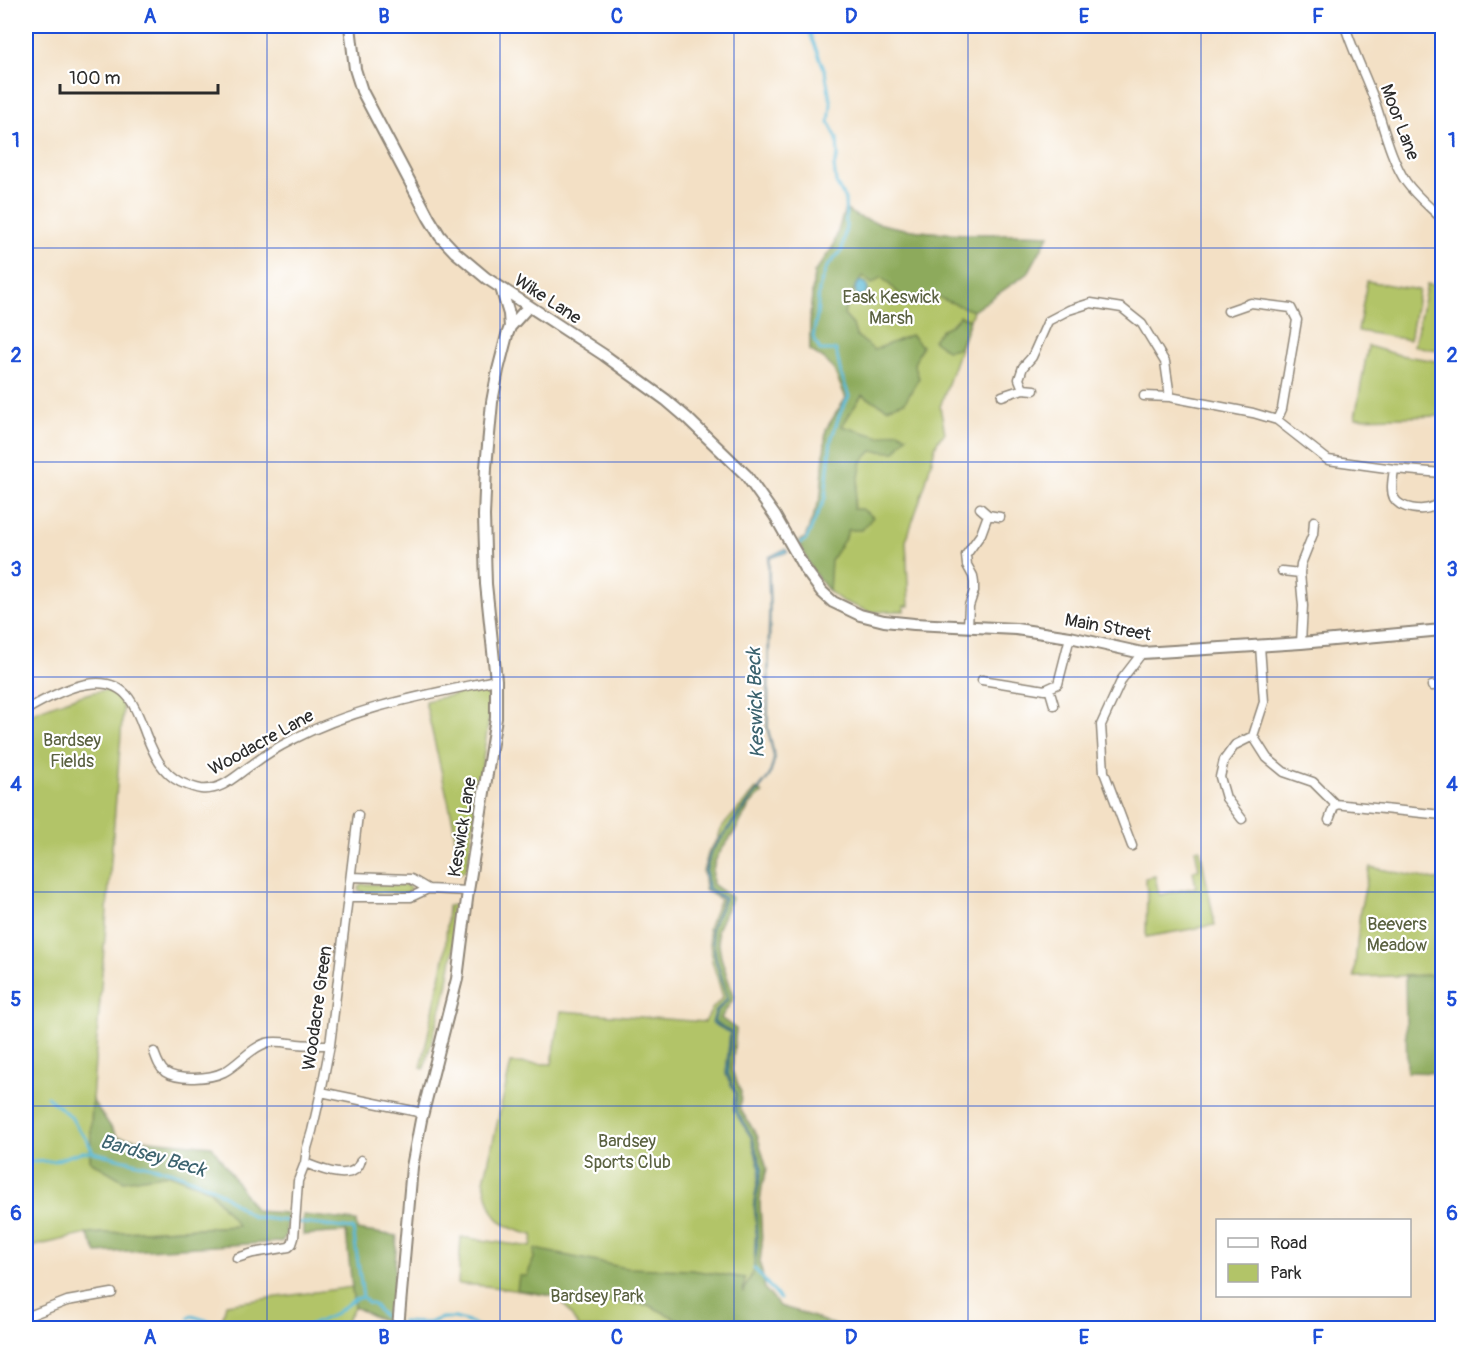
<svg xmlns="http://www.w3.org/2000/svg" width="1468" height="1354" font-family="Pangolin,sans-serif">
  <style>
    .built { fill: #f2cfe1 }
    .green { fill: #b2c468; stroke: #6e784a; stroke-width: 1.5 }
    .forest { fill: #8daa5c; stroke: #5c6a44; stroke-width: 1.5 }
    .water { fill: #55b7d4; stroke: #407180; stroke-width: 1.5 }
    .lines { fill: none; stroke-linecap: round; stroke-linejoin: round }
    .stream { stroke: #55b7d4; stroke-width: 3 }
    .minor-casing { stroke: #8f8678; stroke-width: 11 }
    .tertiary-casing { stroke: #8f8678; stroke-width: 14 }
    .minor { stroke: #fff; stroke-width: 8 }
    .tertiary { stroke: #fff; stroke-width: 10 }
    .grid { fill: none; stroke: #1d4ed8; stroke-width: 1.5; stroke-opacity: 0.55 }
    .labels { text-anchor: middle; stroke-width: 4.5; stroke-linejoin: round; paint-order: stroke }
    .street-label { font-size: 18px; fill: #2b2b2b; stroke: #fff }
    .park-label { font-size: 18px; fill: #5a6140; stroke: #fff }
    .water-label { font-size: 20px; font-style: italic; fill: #3c636f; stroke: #fff }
    .neatline { fill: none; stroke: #1d4ed8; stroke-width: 2 }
    .grid-label { font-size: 20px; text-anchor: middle; font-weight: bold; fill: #1d4ed8 }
  </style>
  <rect width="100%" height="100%" fill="#fff"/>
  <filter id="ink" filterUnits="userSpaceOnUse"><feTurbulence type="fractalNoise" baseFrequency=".0167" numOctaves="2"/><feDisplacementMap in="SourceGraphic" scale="12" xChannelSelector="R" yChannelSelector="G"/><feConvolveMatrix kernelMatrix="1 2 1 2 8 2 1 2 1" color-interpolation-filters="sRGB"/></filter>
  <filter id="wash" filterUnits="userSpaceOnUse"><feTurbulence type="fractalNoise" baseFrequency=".008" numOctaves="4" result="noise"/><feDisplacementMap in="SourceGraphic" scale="24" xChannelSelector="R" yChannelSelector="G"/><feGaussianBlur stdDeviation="1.35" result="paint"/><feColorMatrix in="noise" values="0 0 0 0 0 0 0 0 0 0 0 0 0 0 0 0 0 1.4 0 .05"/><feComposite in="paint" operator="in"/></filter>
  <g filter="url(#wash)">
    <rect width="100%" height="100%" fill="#f3e0c5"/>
    <path class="built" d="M26 606 36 691 26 697Z"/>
    <path class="green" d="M845 209C856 217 862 218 874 222 931 239 991 232 1049 235L1028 273 973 311 940 407 945 433 938 440 935 448 925 485 906 541 909 606H904V611L870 612 842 601 829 591 812 570 799 541 805 538 821 496 826 429 846 398 834 370 825 360 810 350V318L814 273 833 247Z
      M1367 281 1419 290 1410 340 1358 331Z
      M1427 284 1442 287V351L1414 346Z
      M1368 346 1399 355 1442 362V416L1355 418Z
      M107 690C119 695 120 697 123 709L92 1100 90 1161 173 1172 210 1191 239 1226 87 1234 26 1248V716C45 707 86 692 107 690Z
      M475 690 484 691 488 695 489 718 467 868 465 871 460 873 456 872 455 869 456 845 453 822 425 701Z
      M756 789 757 790 729 826 710 852 706 889 723 898 710 930 727 999 715 1011 730 1033 726 1074 735 1093 734 1111 751 1137 760 1169 754 1202 756 1225 754 1269 742 1296 781 1328H579L560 1297 486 1286 458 1284 461 1237 531 1247 533 1235C497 1227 491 1217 484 1181L511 1063 552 1064 561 1011 705 1022 712 1009 723 997 712 961 708 928 720 899 705 890 703 871 709 850 718 839 721 828Z
      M1195 849H1200L1215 925 1146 937 1147 891 1145 878 1155 876 1159 895 1196 887 1193 871 1199 869Z
      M1370 867 1435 880 1442 879V972L1436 975 1354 977 1360 911Z
      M362 884 406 885 410 888 409 892 406 893 362 892 358 889 359 886Z
      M453 905 458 909 459 918 447 987 424 1069 421 1068 445 954 448 906Z
      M352 1287 354 1307 342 1328H220L226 1304Z"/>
    <path class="forest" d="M845 209C856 217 862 218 874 222 931 239 991 232 1049 235L1028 273 973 311 932 295 905 299 881 277 872 284 863 276C854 289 847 299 844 315L853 325 856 335 874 350 911 335 922 346 914 364 919 378 905 402 887 408 862 395 842 426 880 437 898 431 907 436 895 452 872 451 862 461 853 509H862L873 517 862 530H848L846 537 831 560 829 591 812 570 799 541 805 538 821 496 826 429 846 398 834 370 825 360 810 350V318L814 273 833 247Z
      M960 316 970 320 960 348 947 350 933 340 942 329 951 325Z
      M758 790 763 793C745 806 745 817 733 834 720 854 711 858 713 884L732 898 717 930 721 957 734 998 721 1018 736 1029 732 1071 741 1092 740 1109 757 1135 767 1169 762 1187 760 1203 762 1245 760 1262 765 1289 779 1306 800 1312 842 1328H701L691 1326 648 1305 560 1297 517 1290 519 1276H527L534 1258 535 1249 626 1268 691 1270 745 1278 743 1293 754 1269 757 1246 755 1202 762 1169 752 1137 736 1110V1093L728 1074 731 1032 713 1022 716 1012 728 999 716 959 711 929 724 898 708 888 706 871 711 852Z
      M1442 972V1073L1407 1072 1405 976 1436 975Z
      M92 1100 118 1137 212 1146 256 1211 286 1213C286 1223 289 1235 281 1242L97 1253 87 1234 238 1226 210 1190 169 1174 124 1181 90 1161Z
      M303 1215 356 1221 357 1230 397 1236 391 1325 354 1307 346 1232 303 1235Z"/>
    <path class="water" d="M860 281 866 283 868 290 863 297 856 295 855 287Z
      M785 549 788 552 770 558 769 567 770 611 768 728 775 758 770 776 711 852 706 871 708 888 725 898 711 929 716 959 728 999 716 1012 714 1022 731 1032 728 1074 736 1093V1110L752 1137 762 1169 755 1202 757 1246 754 1269 756 1225 754 1202 760 1169 751 1137 734 1111 735 1093 726 1074 730 1033 712 1023 715 1011 727 998 715 960 710 929 723 899 706 889 704 871 710 852 729 826 769 776 774 758 767 728 769 606 768 567 769 557Z"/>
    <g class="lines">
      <path class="stream" d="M800 543 806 540 825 498 831 440 839 416 849 396 841 374 836 350H820L813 337 817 315 819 289 826 268 842 250 846 226 845 199 836 183 834 166 838 156 837 138 829 123 831 104 825 71 810 34 818 26
        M47 1097 71 1117 80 1132 86 1138 93 1152
        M26 1162 54 1161 81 1152H93L173 1172 213 1188 253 1217 353 1229 363 1297 368 1303 374 1305 383 1316 395 1321
        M754 1268 780 1299
        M189 1318 192 1316 226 1326 245 1328
        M402 1322 428 1323 442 1318H455L472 1323 482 1328
        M304 1328 333 1315 355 1299 363 1297"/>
    </g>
  </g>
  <g filter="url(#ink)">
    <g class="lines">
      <defs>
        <path id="minor" d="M1345 26C1353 51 1365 75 1374 99 1383 125 1391 160 1406 182 1416 196 1430 207 1442 219
          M1228 311 1251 303 1291 308 1297 320 1282 409 1277 420
          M1023 389 1019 379 1023 367 1032 357 1048 321 1069 310 1091 303 1122 308 1142 324 1165 362 1170 397
          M1002 396 1023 389 1034 390
          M1144 396 1170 397 1253 413 1277 420 1328 460 1394 469 1442 473
          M1394 469C1393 478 1390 490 1394 498 1400 509 1423 512 1434 506 1439 504 1441 500 1442 495
          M980 508 988 515 1000 517
          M1282 571 1300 573
          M968 627 969 606 974 591V583L973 576 967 565 966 555 981 534 988 515
          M1301 643 1303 606 1300 573 1301 564 1313 534 1314 521
          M1260 646 1264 702 1253 736 1267 758 1284 772 1313 782 1335 804 1442 815
          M982 680 1045 690 1058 684 1070 637
          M1432 686 1442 685
          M1049 688 1054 705
          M26 710C52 695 104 665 129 698 137 709 141 722 146 735 154 754 161 772 180 782 187 785 194 788 201 789 223 791 236 775 253 764 265 755 278 747 292 740 355 707 426 695 496 680
          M358 815 330 1045 321 1092 423 1113
          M1242 819 1226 798 1220 777 1224 760 1235 745 1253 736
          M1329 820 1335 804
          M1132 846 1104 772 1101 725 1122 679 1142 653
          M351 877 411 879 428 889
          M348 897H411L428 889 468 891
          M154 1052C157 1060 159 1067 165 1072 178 1081 210 1079 224 1072 239 1064 249 1049 266 1043 276 1040 287 1043 297 1044 308 1045 319 1045 330 1045
          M305 1163C320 1169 355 1184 361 1160
          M237 1258 253 1253 289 1247 292 1244 294 1238 298 1181 305 1163 307 1148 312 1131 321 1092
          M26 1317 67 1301 112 1293"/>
        <path id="tertiary" d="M350 26 355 69 362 91 429 218 440 236 455 252 486 278 604 355 666 400 687 418 746 475 775 516 805 569 822 592 833 602 860 615 884 621 914 624 1016 629 1070 637 1142 653 1301 643 1442 630
          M501 288 509 314 510 327
          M398 1328 412 1167 421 1120 457 979 468 891 496 718V680L486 584 484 516 486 467 492 402 498 370 507 335 510 327 529 306"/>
      </defs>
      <use href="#minor" class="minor-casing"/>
      <use href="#tertiary" class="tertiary-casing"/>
      <use href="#minor" class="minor"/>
      <use href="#tertiary" class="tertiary"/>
    </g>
  </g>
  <path class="grid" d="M267 26V1328M500 26V1328M734 26V1328M968 26V1328M1201 26V1328M26 248H1442M26 462H1442M26 677H1442M26 892H1442M26 1106H1442"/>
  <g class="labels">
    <g class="street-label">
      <text transform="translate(1400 122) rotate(69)" y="6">Moor Lane</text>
      <text transform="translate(548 299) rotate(33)" y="6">Wike Lane</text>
      <text transform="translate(1108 627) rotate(10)" y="6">Main Street</text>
      <text transform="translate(261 742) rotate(-29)" y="6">Woodacre Lane</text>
      <text transform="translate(462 827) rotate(-81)" y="6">Keswick Lane</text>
      <text transform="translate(317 1008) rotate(-82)" y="6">Woodacre Green</text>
    </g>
    <g class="park-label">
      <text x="891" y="303">Eask Keswick<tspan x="891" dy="21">Marsh</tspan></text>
      <text x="72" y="746">Bardsey<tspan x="72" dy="21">Fields</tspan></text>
      <text x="1397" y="930">Beevers<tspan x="1397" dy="21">Meadow</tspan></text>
      <text x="627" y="1147">Bardsey<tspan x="627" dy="21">Sports Club</tspan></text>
      <text x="597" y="1302">Bardsey Park</text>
    </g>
    <g class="water-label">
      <text transform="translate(755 703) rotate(-92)" y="7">Keswick Beck</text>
      <text transform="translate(153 1155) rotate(16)" y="7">Bardsey Beck</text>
    </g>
  </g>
  <rect width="1468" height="1354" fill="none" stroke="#fff" stroke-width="66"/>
  <rect x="1216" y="1219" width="195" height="78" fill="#ffffff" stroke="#aaaaaa" stroke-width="1.5"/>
  <rect x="1228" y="1238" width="30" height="9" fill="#ffffff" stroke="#aaaaaa" stroke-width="1.5"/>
  <text x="1270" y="1249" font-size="18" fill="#2b2b2b">Road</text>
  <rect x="1228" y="1264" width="30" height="18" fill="#b2c468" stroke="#aaaaaa" stroke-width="1.5"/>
  <text x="1270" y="1279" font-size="18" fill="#2b2b2b">Park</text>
  <path d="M60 84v9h158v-9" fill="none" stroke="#2b2b2b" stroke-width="3"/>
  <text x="69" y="84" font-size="18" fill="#2b2b2b" stroke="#ffffff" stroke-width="4.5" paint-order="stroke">100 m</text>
  <rect x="33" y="33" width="1402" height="1288" class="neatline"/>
  <g class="grid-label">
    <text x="150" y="23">A</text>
    <text x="384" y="23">B</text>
    <text x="617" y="23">C</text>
    <text x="851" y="23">D</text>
    <text x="1084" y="23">E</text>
    <text x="1318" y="23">F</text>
    <text x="16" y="147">1</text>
    <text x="1452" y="147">1</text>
    <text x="16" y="362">2</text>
    <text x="1452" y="362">2</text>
    <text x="16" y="576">3</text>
    <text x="1452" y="576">3</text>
    <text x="16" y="791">4</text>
    <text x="1452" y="791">4</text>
    <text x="16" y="1006">5</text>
    <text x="1452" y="1006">5</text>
    <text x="16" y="1220">6</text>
    <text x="1452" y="1220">6</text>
    <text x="150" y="1344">A</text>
    <text x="384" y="1344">B</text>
    <text x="617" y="1344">C</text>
    <text x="851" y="1344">D</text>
    <text x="1084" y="1344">E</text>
    <text x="1318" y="1344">F</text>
  </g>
</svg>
